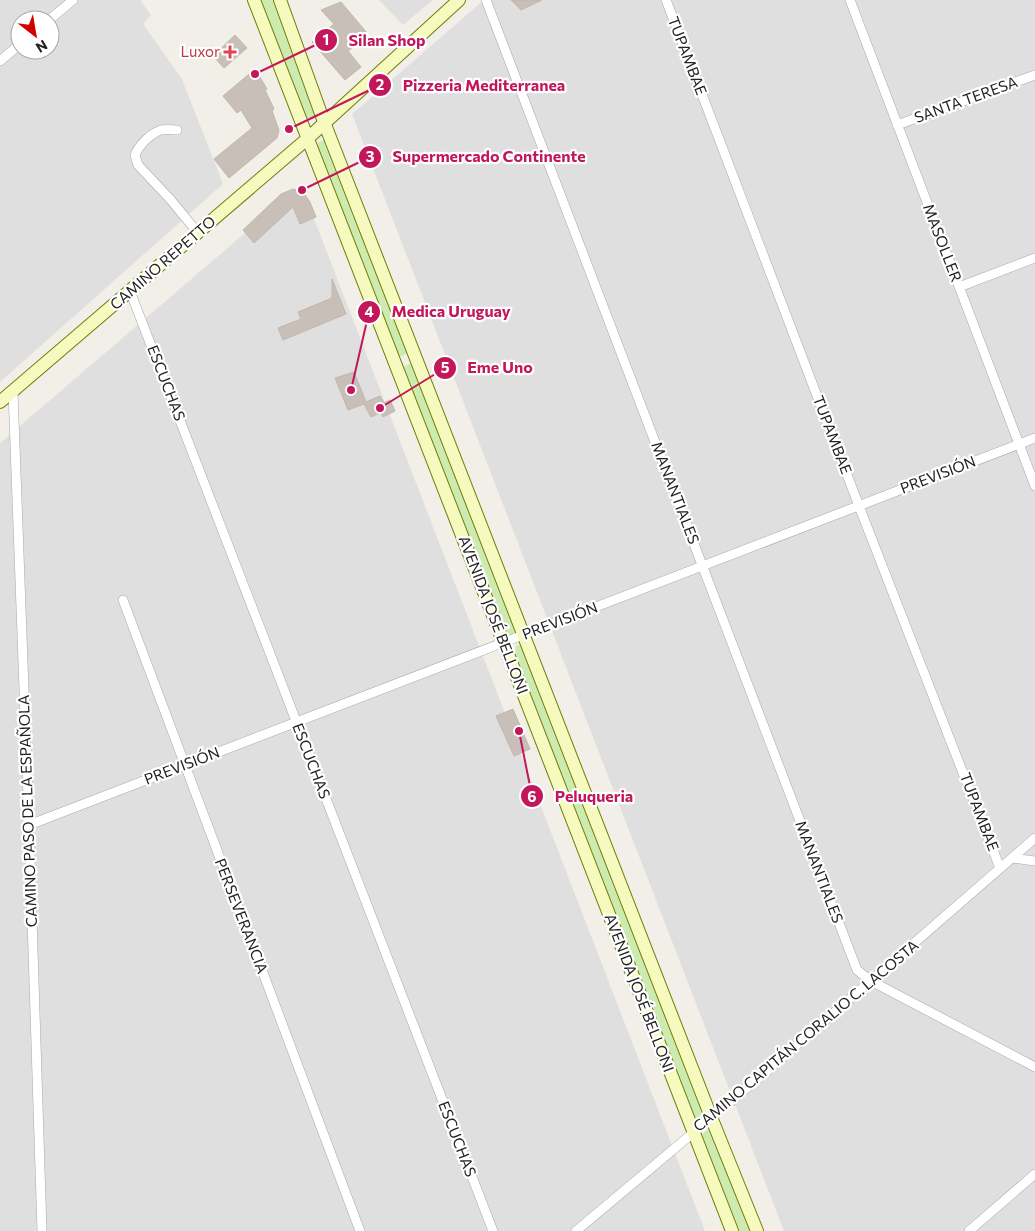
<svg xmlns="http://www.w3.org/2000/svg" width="1035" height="1231" font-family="Commissioner,sans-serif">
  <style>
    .residential { fill: #e0dfdf; fill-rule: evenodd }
    .grass { fill: #cdebb0 }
    .building { fill: #c7bfb8; stroke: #c4b6ab }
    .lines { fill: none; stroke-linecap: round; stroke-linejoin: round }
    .street-casing { stroke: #a9a9a9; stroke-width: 10 }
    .secondary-casing { stroke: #707d05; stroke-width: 14 }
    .street { stroke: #fff; stroke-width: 9 }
    .secondary { stroke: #f7fabf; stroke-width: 12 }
    .health-dot { fill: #e0444e; stroke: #fff; stroke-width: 2 }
    .labels { text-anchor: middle; stroke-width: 4.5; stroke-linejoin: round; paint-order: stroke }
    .health-label { font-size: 15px; fill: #be3a42; stroke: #fff; text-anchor: end }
    .street-label { font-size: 15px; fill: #222; stroke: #fff }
    .leader { fill: none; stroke: #c2185b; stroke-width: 2 }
    .callout-dot { fill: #c2185b; stroke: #fff; stroke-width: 2 }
    .mark-label { font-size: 15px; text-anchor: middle; font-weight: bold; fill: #fff }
    .callout-label { font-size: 16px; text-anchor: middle; font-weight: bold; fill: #c2185b; stroke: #fff; stroke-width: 4.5; stroke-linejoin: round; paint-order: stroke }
  </style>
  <rect width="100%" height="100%" fill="#f2efe9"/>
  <path class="residential" d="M0 0H140L151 15 143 24 182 79 223 184 0 382ZM20 20H50V50H20Z
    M379 0H433L403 25Z
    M484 0H1035V1231H784L352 114Z
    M301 185 705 1231H0V443Z"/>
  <path class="grass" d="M259 0H275L317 115 311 119 305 117Z
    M324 140 409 352 402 356H398L316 147 319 142Z
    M409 364H412L518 634 510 637 507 635 404 371V367Z
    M522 644 706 1116 703 1120H696L514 652 516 646Z
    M708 1130 713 1131 752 1231H737L702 1136 704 1132Z"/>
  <path class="building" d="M511 0H542L521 10Z
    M341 2 367 33 351 45 353 47 348 51 361 67 345 80 312 42 334 24 321 10Z
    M235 35 247 48 224 68 213 56Z
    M255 69 267 89 265 90 274 109 272 111 279 130 277 138 229 178 214 159 252 128 241 110 237 113 223 96Z
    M293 189 303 192 310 202 316 217 300 224 293 207 254 243 243 230 281 194Z
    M332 279 346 314 283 340 278 328 301 319 298 312 332 298Z
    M354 372 366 402 380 396 384 403 390 400 395 411 383 417 381 412 371 417 364 404 348 410 335 378Z
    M513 709 530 749 514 756 496 716Z"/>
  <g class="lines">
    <defs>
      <path id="street" d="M486 0 857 970 871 981 1035 1067
        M666 0 859 506 1000 868
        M850 0 1035 486
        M49 20 73 0
        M0 61 20 44
        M897 125 1035 75
        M177 130C173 130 166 129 161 130 151 133 139 145 135 155L138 165 170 199 198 233
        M959 287 1035 258
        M130 291 493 1231
        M13 391 29 825 42 1231
        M123 600 360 1231
        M29 825 1035 438
        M1012 858 1035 861
        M576 1231 761 1076 1035 838
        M969 1231 1035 1174"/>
      <path id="secondary" d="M254 0 732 1231
        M280 0 324 122 711 1117 757 1231
        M0 402 307 139 459 0"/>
    </defs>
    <use href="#street" class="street-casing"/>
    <use href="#secondary" class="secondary-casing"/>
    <use href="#street" class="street"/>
    <use href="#secondary" class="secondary"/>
  </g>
  <path class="health-dot" d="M227.5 44.5h5v5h5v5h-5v5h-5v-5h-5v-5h5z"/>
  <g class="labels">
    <g class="health-label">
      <text x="220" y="57">Luxor</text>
    </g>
    <g class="street-label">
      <text transform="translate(687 56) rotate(69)" y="5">TUPAMBAE</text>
      <text transform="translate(966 100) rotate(-20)" y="5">SANTA TERESA</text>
      <text transform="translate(942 243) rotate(69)" y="5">MASOLLER</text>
      <text transform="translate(163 263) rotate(-41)" y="5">CAMINO REPETTO</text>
      <text transform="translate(166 383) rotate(69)" y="5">ESCUCHAS</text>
      <text transform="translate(832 435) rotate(69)" y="5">TUPAMBAE</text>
      <text transform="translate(938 475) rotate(-21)" y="5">PREVISIÓN</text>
      <text transform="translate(675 493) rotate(69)" y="5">MANANTIALES</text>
      <text transform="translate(493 615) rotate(69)" y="5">AVENIDA JOSÉ BELLONI</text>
      <text transform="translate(560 621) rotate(-21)" y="5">PREVISIÓN</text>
      <text transform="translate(311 761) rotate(69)" y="5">ESCUCHAS</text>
      <text transform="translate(182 766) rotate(-21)" y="5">PREVISIÓN</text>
      <text transform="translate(28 811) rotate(-92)" y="5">CAMINO PASO DE LA ESPAÑOLA</text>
      <text transform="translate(979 812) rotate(69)" y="5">TUPAMBAE</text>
      <text transform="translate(819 872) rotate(69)" y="5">MANANTIALES</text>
      <text transform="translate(241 916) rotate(69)" y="5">PERSEVERANCIA</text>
      <text transform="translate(639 993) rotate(69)" y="5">AVENIDA JOSÉ BELLONI</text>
      <text transform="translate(806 1036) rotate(-40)" y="5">CAMINO CAPITÁN CORALIO C. LACOSTA</text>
      <text transform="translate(457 1139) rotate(69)" y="5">ESCUCHAS</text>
    </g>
  </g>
  <path class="leader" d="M255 74L326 40M289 129L380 85M302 190L370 157M351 390L369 312M380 408L445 368M519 731L532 796"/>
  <g class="callout-dot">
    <circle cx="255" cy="74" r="5"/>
    <circle cx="289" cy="129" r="5"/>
    <circle cx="302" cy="190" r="5"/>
    <circle cx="351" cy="390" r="5"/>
    <circle cx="380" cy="408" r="5"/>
    <circle cx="519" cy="731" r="5"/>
    <circle cx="326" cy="40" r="12"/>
    <circle cx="380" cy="85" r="12"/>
    <circle cx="370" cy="157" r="12"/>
    <circle cx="369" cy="312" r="12"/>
    <circle cx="445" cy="368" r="12"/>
    <circle cx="532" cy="796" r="12"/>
  </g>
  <g class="mark-label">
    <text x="326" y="45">1</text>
    <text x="380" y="90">2</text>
    <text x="370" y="162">3</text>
    <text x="369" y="317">4</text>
    <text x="445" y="373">5</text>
    <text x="532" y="802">6</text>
  </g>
  <g class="callout-label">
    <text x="387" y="46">Silan Shop</text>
    <text x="484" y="91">Pizzeria Mediterranea</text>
    <text x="489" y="162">Supermercado Continente</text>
    <text x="451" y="317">Medica Uruguay</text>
    <text x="500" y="373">Eme Uno</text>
    <text x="594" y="802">Peluqueria</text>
  </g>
  <g transform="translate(35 35) rotate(149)"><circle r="24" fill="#ffffff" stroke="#a7a7a7"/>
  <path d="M0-4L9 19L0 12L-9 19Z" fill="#d40000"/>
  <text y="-8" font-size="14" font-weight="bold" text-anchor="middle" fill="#222222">N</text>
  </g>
</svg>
